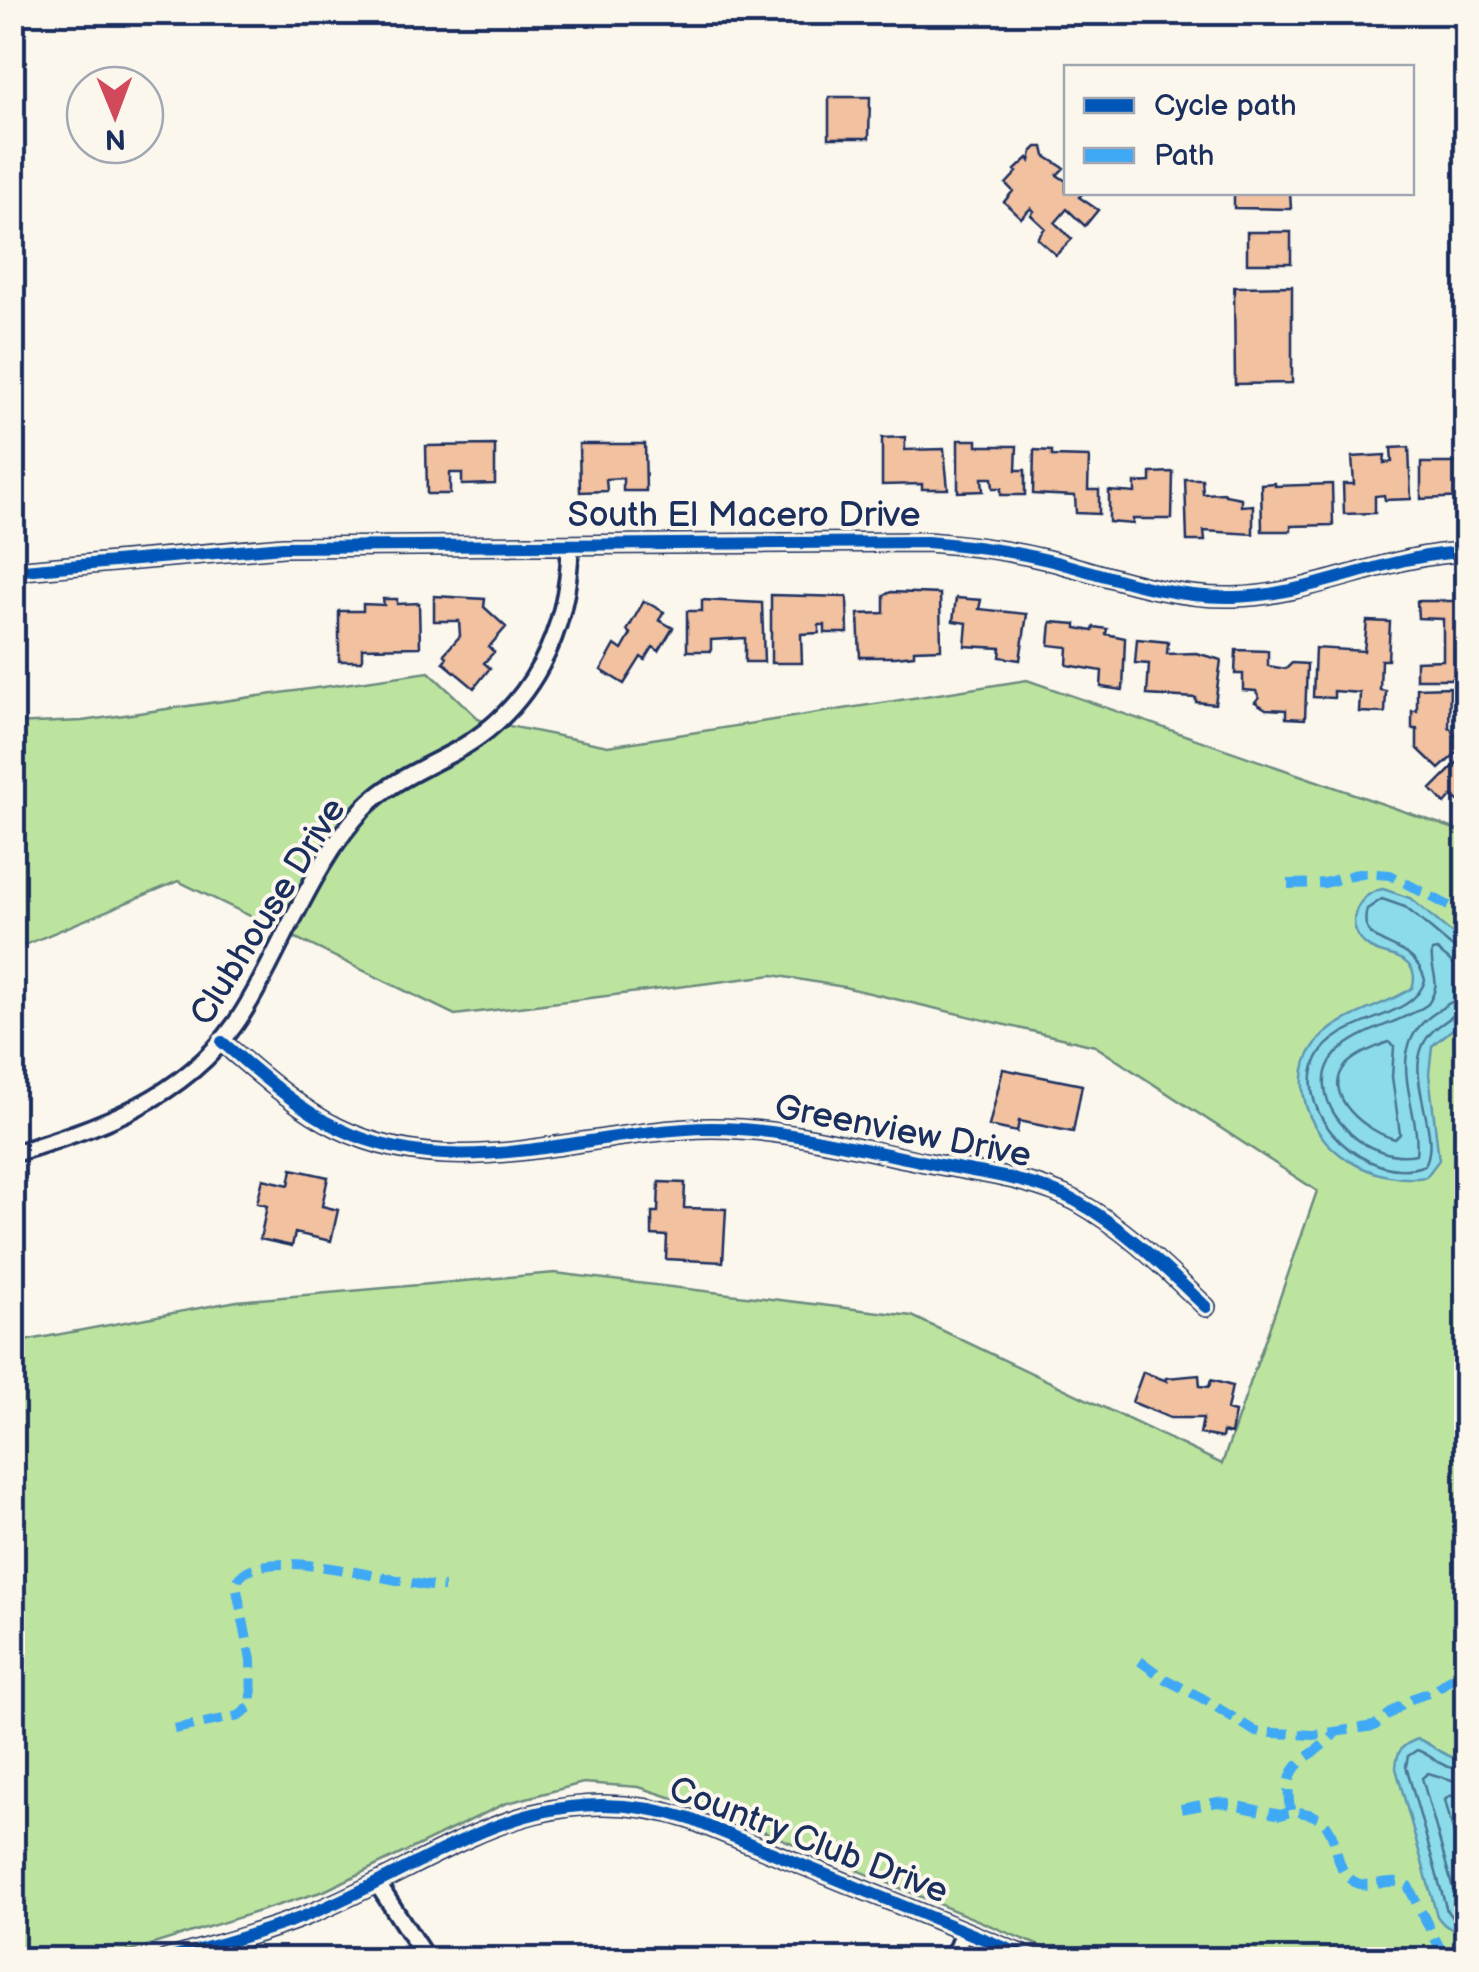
<svg xmlns="http://www.w3.org/2000/svg" width="1479" height="1972" font-family="'Balsamiq Sans',sans-serif">
  <style>
    .green { fill: #bde49f; stroke: #6c8a7e; stroke-width: 2.5 }
    .water { fill: #8cdbe8; stroke: #5f96b1; stroke-width: 2.5 }
    .lines { fill: none; stroke-linecap: round; stroke-linejoin: round }
    .shore { stroke: #487495; stroke-width: 2.5 }
    .building { fill: #f1c1a0; stroke: #1b2f5e; stroke-width: 2.5 }
    .street-casing { stroke: #1b2f5e; stroke-width: 22 }
    .street { stroke: #fbf7ec; stroke-width: 15 }
    .quiet { stroke: #3fa9f5; stroke-width: 10; stroke-dasharray: 20 10; stroke-linecap: butt }
    .cycleway-casing { stroke: #fbf7ec; stroke-width: 19 }
    .cycleway { stroke: #0057b8; stroke-width: 12 }
    .labels { text-anchor: middle; stroke-width: 8; stroke-linejoin: round; paint-order: stroke }
    .street-label { font-size: 35px; fill: #1b2f5e; stroke: #fbf7ec }
  </style>
  <rect width="100%" height="100%" fill="#fbf7ec"/>
  <filter id="ink" filterUnits="userSpaceOnUse"><feTurbulence type="fractalNoise" baseFrequency=".01" numOctaves="2"/><feDisplacementMap in="SourceGraphic" scale="20" xChannelSelector="R" yChannelSelector="G"/><feConvolveMatrix kernelMatrix="1 2 1 2 8 2 1 2 1" color-interpolation-filters="sRGB"/></filter>
  <g filter="url(#ink)">
    <path class="green" d="M429 672 480 720 608 746 1027 680 1466 833V1959H1071L722 1814 639 1787 583 1783 504 1804 324 1891 131 1951 91 1959H13V1343L237 1301 555 1273 912 1316 1222 1464 1317 1191 1095 1046 844 987 773 975 455 1015 178 881 13 950 12 724 82 721Z"/>
    <path class="water" d="M1383 889 1410 898 1466 945V1018L1432 1046 1429 1074 1439 1160 1426 1177C1373 1185 1314 1152 1304 1097 1301 1079 1303 1061 1314 1046 1336 1014 1381 1009 1412 988 1415 980 1415 972 1409 965 1397 952 1377 956 1365 944 1343 925 1357 893 1383 889Z
      M1418 1739C1433 1745 1442 1755 1457 1759L1466 1752V1928C1451 1930 1446 1929 1437 1916L1396 1768C1397 1751 1401 1745 1418 1739Z"/>
    <g class="lines">
      <path class="shore" d="M1466 952 1455 949 1405 907 1382 899 1367 909C1355 953 1413 934 1425 980 1414 1021 1338 1016 1317 1058 1290 1116 1370 1187 1425 1165 1445 1129 1390 1060 1440 1025 1449 1019 1456 1012 1466 1011
        M1466 965 1453 963 1437 950 1432 951C1429 972 1444 980 1428 1004 1397 1028 1320 1035 1325 1087 1327 1107 1337 1120 1351 1134 1367 1149 1395 1159 1416 1154 1422 1110 1381 1051 1432 1015 1444 1007 1452 999 1466 998
        M1388 1042 1394 1046 1392 1077 1400 1134 1395 1139C1369 1133 1319 1096 1346 1065 1357 1054 1374 1048 1388 1042Z
        M1466 1765C1446 1775 1435 1756 1417 1750L1408 1756 1406 1766 1447 1911 1453 1919 1466 1918
        M1466 1779 1452 1780 1428 1773 1422 1778 1457 1903 1466 1906
        M1466 1795 1449 1796 1445 1800 1466 1880"/>
    </g>
    <path class="building" d="M829 97H870L869 138H829Z
      M1037 147H1043L1045 156 1064 168 1057 175 1066 181V192H1084L1079 197 1098 210 1085 226 1067 209 1055 223 1072 239 1056 255 1037 238 1045 228 1031 215 1034 211 1031 208 1021 218 1004 202 1013 191 1006 184 1017 172 1015 170 1028 158 1030 161 1032 152Z
      M1234 192H1290L1291 209 1234 208Z
      M1247 232H1291V263H1247Z
      M1292 286V383L1235 384 1234 287Z
      M905 437V450L944 449 948 489H922V484L882 485V438Z
      M958 440H977V446H1017L1016 470H1025V495H1001V488H993L992 478H982L983 491 958 492Z
      M1465 443 1466 497 1421 499V463H1465Z
      M579 444H645L646 491H623V478L606 479 607 491 580 492Z
      M495 445V484L462 485V473H450V494H427L426 446Z
      M1409 447 1411 499 1385 500 1384 495 1375 496V513L1344 514 1343 484H1354L1352 457 1385 455 1384 463 1392 462 1391 448Z
      M1034 450 1052 451V456L1089 457 1088 490H1099V514L1076 513 1075 496 1033 494Z
      M1173 472 1172 519H1133V524L1109 522V491L1135 493V483L1151 482V473Z
      M1185 479H1202L1203 494 1225 493V495L1241 498V506L1253 505V534L1204 531 1205 541H1187Z
      M1275 483V486L1332 484 1333 525 1291 526V531H1262L1261 484Z
      M891 592 940 594 941 649 914 650V655L895 657H860L858 614 884 613V595Z
      M771 595 847 597 848 633H825V625H819V633L801 634 802 663H771Z
      M434 596 485 599 484 607 506 627 489 647 494 652 484 663 490 668 474 688 443 662 447 657 444 654 460 636 459 621H434Z
      M956 598 981 600 979 609 1027 614 1020 660 1000 657 1001 648 965 646 967 623 953 621Z
      M383 599H397V604L419 603 420 647 362 648V661H339V611H363V604L384 605Z
      M702 600 762 603 764 662H745V638L711 640V651H687V611H702Z
      M644 601 664 612 659 620 673 628 659 651 653 647 645 660 641 657 624 684 601 670 615 645 622 650 631 634 627 631Z
      M1417 601H1466V679H1416V661L1443 660V619L1418 618Z
      M1367 621 1390 622 1388 660H1381L1380 690 1386 691 1385 713 1359 712 1360 693 1334 691V698L1313 697 1315 648 1364 651Z
      M1051 622 1076 624V628L1093 631 1094 627 1107 629 1106 634 1125 638 1123 690 1101 687 1102 671 1067 665 1068 647 1049 645Z
      M1137 639 1168 642 1167 654 1196 653 1221 660 1215 704 1196 702V698L1147 695 1149 664 1135 663Z
      M1236 650 1268 651V666L1286 669 1292 663 1307 664 1305 719 1286 718V710L1266 709 1255 702 1259 697 1256 691 1243 690V674H1235Z
      M1450 687 1449 727 1465 745 1439 769 1417 748V729H1412V711H1417V688Z
      M1466 754V807L1452 796 1445 804 1431 789Z
      M1003 1069 1082 1085 1073 1132 1019 1121 1017 1132 989 1126Z
      M292 1169 328 1177 322 1206 338 1210 331 1241 295 1233 292 1246 260 1239 267 1206 257 1203 263 1179 289 1185Z
      M659 1182 685 1183 684 1208 726 1209 723 1262 666 1259 667 1236 652 1235V1212H658Z
      M1143 1372 1167 1381 1166 1378 1199 1375 1200 1386 1209 1387 1211 1380 1232 1386 1227 1410 1235 1412 1231 1434 1223 1432 1222 1438 1200 1434 1203 1418H1170L1132 1402Z"/>
    <g class="lines">
      <defs>
        <path id="street" d="M12 571 283 547 927 542C968 545 1008 550 1048 560 1110 576 1169 599 1234 597 1315 595 1387 554 1466 552
          M222 1042C256 1071 298 1109 338 1128 458 1187 587 1129 712 1128 785 1128 859 1149 930 1163 978 1173 1032 1178 1076 1201 1125 1228 1166 1269 1206 1307
          M12 1154C99 1127 182 1100 236 1023 255 996 269 965 284 936 306 893 330 844 364 808 390 782 422 769 454 752 532 710 569 631 570 545
          M377 1883 427 1960
          M165 1960C214 1945 264 1933 310 1914 444 1859 536 1770 690 1819L1035 1960
          M952 1960 964 1931"/>
      </defs>
      <use href="#street" class="street-casing"/>
      <use href="#street" class="street"/>
      <path class="quiet" d="M1288 884 1325 883 1360 873 1390 875 1466 915
        M1140 1661 1165 1679 1202 1698 1256 1732 1314 1735 1374 1726 1408 1700 1434 1691 1457 1674 1466 1650
        M174 1729 239 1716 252 1705 251 1660 236 1585C249 1536 407 1588 444 1587
        M1181 1809 1218 1802 1281 1815C1290 1811 1294 1811 1304 1813 1346 1820 1327 1864 1353 1881 1370 1892 1391 1874 1408 1886L1446 1960
        M1290 1810C1282 1756 1309 1764 1336 1732"/>
      <defs>
        <path id="cycleway" d="M12 571 283 547 927 542C968 545 1008 550 1048 560 1110 576 1169 599 1234 597 1315 595 1387 554 1466 552
          M222 1042C256 1071 298 1109 338 1128 458 1187 587 1129 712 1128 785 1128 859 1149 930 1163 978 1173 1032 1178 1076 1201 1125 1228 1166 1269 1206 1307
          M165 1960C214 1945 264 1933 310 1914 444 1859 536 1770 690 1819L1035 1960"/>
      </defs>
      <use href="#cycleway" class="cycleway-casing"/>
      <use href="#cycleway" class="cycleway"/>
    </g>
  </g>
  <g class="labels">
    <g class="street-label">
      <text x="744" y="526">South El Macero Drive</text>
      <text transform="translate(267 911) rotate(-58)" y="12">Clubhouse Drive</text>
      <text transform="translate(903 1130) rotate(11)" y="12">Greenview Drive</text>
      <text transform="translate(809 1839) rotate(21)" y="12">Country Club Drive</text>
    </g>
  </g>
  <rect width="1479" height="1972" fill="none" stroke="#fbf7ec" stroke-width="50"/>
  <rect x="25" y="25" width="1429" height="1922" fill="none" stroke="#1b2f5e" stroke-width="4" filter="url(#ink)"/>
  <rect x="1064" y="65" width="350" height="130" fill="#fbf7ec" stroke="#a1a7b3" stroke-width="2.5"/>
  <rect x="1084" y="98" width="50" height="15" fill="#0057b8" stroke="#a1a7b3" stroke-width="2.5"/>
  <text x="1154" y="115" font-size="30" fill="#1b2f5e">Cycle path</text>
  <rect x="1084" y="148" width="50" height="15" fill="#3fa9f5" stroke="#a1a7b3" stroke-width="2.5"/>
  <text x="1154" y="165" font-size="30" fill="#1b2f5e">Path</text>
  <g transform="translate(115 115) rotate(179)"><circle r="48" fill="#fbf7ec" stroke="#a1a7b3" stroke-width="2.5"/>
  <path d="M0-8L18 38L0 25L-18 38Z" fill="#d1495b"/>
  <text y="-15" font-size="28" font-weight="bold" text-anchor="middle" fill="#1b2f5e">N</text>
  </g>
</svg>
